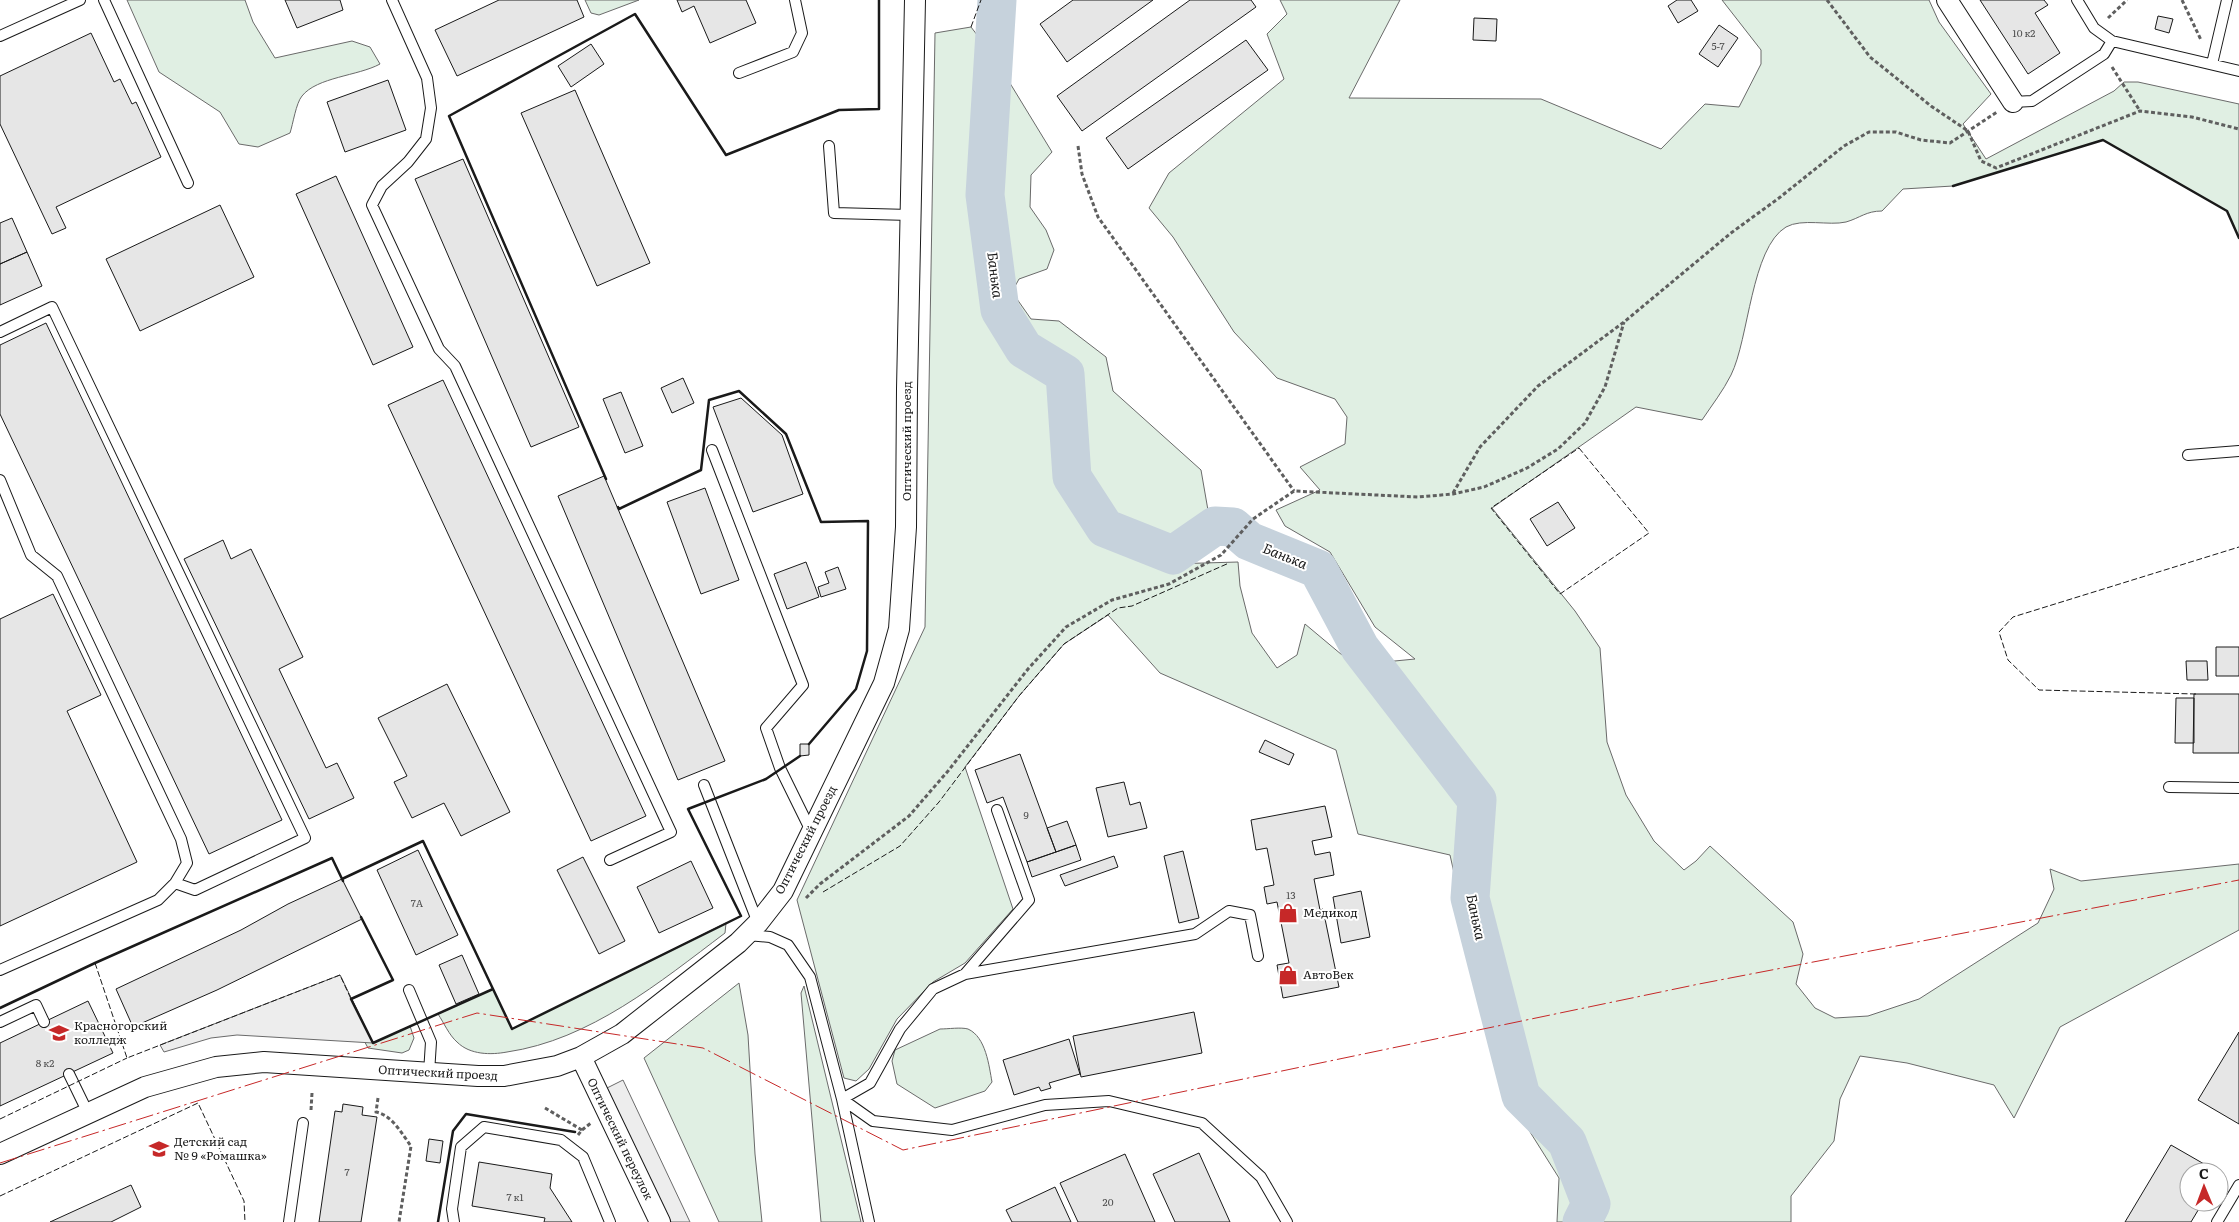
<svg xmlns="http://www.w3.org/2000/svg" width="2239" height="1222" font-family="Literata,serif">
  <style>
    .green { fill: #e0efe3; stroke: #6a6a6a }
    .parking { fill: #ededed; stroke: #6a6a6a }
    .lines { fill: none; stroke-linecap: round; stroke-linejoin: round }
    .river { stroke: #c6d2dc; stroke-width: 39 }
    .building { fill: #e6e6e6; stroke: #1a1a1a }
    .service-casing { stroke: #1a1a1a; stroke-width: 12 }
    .minor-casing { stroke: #1a1a1a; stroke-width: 22 }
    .path { stroke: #5f5f5f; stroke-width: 3; stroke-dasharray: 4 2.5; stroke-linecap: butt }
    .service { stroke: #fff; stroke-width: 10 }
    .minor { stroke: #fff; stroke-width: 20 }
    .fence { stroke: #1a1a1a; stroke-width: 1; stroke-dasharray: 6 2.5; stroke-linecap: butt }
    .wall { stroke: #1a1a1a; stroke-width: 2.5 }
    .power { stroke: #c62828; stroke-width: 1; stroke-dasharray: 18 4 2.5 4; stroke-linecap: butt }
    .labels { text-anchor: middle; stroke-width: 4; stroke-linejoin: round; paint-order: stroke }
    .number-label { font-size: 10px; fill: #4d4d4d }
    .street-label { font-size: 12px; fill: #1a1a1a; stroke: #fff }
    .poi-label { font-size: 12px; fill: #1a1a1a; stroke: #fff; text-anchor: start }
    .water-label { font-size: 14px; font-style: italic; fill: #1a1a1a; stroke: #fff }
  </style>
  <rect width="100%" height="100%" fill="#fff"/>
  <path class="green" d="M127 0H245L253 22 275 58 352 41 370 47 380 64C358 76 317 77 302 96 296 103 293 124 290 133L258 147 239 144 220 112 159 72Z
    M585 0H639L599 15 591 13Z
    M1280 0H1400L1349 98 1541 99 1661 149 1705 104 1739 107 1761 64V50L1722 0H1929L1939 22 1991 94 1963 124 1986 159 2114 91 2124 82H2138L2239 104V238L2227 211 2103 140 1953 186 1903 189 1882 211C1866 211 1860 218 1846 222 1829 226 1802 218 1786 227 1751 248 1749 339 1731 375 1723 391 1712 405 1702 420L1636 407 1492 508 1575 611 1600 648 1607 742 1626 795 1654 841 1684 870 1696 861 1710 846 1793 922 1803 954 1796 984 1815 1008 1835 1018 1868 1016 1919 999 2038 923 2054 889 2050 869 2081 881 2239 864V930L2060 1027 2014 1118 1994 1085 1907 1063 1860 1056 1840 1099 1834 1141 1791 1196V1222H1557L1559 1178 1520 1116 1492 1043 1450 855 1358 834 1336 750 1160 673 1108 615 1064 644 1019 696 965 767 1013 909 965 963 933 982 897 1019 869 1069 856 1081 844 1078 797 900 925 627 935 33 971 27 994 57 1052 152 1031 175 1030 207 1046 230 1054 250 1047 269 1019 279 1012 292 1031 319 1059 321 1106 357 1113 391 1201 470 1209 516 1170 564 1238 562 1240 586 1252 633 1277 668 1297 655 1305 624 1354 665 1415 659 1375 627 1330 552 1285 526 1276 510 1320 490 1300 467 1345 444 1347 417 1335 399 1277 378 1234 332 1173 237 1149 208 1169 173 1284 79 1267 34 1287 14Z
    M726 923 725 933C660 982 590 1040 507 1052 491 1055 470 1055 457 1042 449 1035 444 1023 438 1014L493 989 512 1029Z
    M340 975 373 1043 410 1026 414 1038 409 1050 402 1053 368 1048 338 992Z
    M739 983 748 1035 755 1154 762 1222H719L644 1058Z
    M804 986 861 1222H821L801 993Z
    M940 1029C948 1029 961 1027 968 1029 986 1037 989 1066 992 1082L985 1091 935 1108 897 1084 892 1061 895 1050Z"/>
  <path class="parking" d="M340 975 373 1043 237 1035 211 1038 164 1052 160 1045Z
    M623 1080 690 1222H671L607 1088Z"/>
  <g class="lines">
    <path class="river" d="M997 0 985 195 1000 310 1024 349 1065 374 1072 477 1105 528 1173 555 1215 526 1233 527 1249 541 1318 569 1360 648 1477 800 1470 898 1521 1096 1567 1142 1591 1204 1582 1222"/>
  </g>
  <path class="building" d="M285 0H340L343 10 297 28Z
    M499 0H577L584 17 457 76 435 30Z
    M677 0H746L756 23 710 43 694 6 682 12Z
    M1073 0H1153L1067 62 1040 24Z
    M1190 0H1251L1256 7 1082 131 1057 96Z
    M1677 0H1691L1698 11 1678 23 1668 6Z
    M1980 0H2044L2048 5 2035 13 2060 53 2028 74Z
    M2158 16 2173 19 2169 33 2155 29Z
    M1474 18 1497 19 1496 41 1473 40Z
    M1719 25 1738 38 1718 67 1699 54Z
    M91 33 114 82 120 79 132 104 136 102 161 157 56 207 66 228 52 234 0 124V76Z
    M1246 40 1268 70 1128 169 1106 138Z
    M591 44 604 64 571 87 558 66Z
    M388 80 406 130 345 152 327 102Z
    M575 90 650 263 597 286 521 113Z
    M463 159 579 427 531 447 415 179Z
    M336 176 413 347 373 365 296 194Z
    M220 205 254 277 140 331 106 259Z
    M12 218 27 252 0 264V223Z
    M27 252 42 286 0 305V264Z
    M46 323 282 820 209 854 0 414V345Z
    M683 378 694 403 672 413 661 388Z
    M443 380 646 816 591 841 388 405Z
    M621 392 643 446 625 453 603 399Z
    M741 398 782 435 803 494 753 512 713 407Z
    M604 476 725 761 678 780 558 496Z
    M705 488 739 580 701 594 667 502Z
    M1558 502 1575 528 1547 546 1530 519Z
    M223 540 231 559 251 549 303 657 279 669 326 768 337 763 354 798 309 819 184 559Z
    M806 562 819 597 787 609 774 574Z
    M838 567 846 589 821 597 818 587 829 583 825 572Z
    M53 594 101 695 67 711 137 862 0 926V619Z
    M2216 647H2239V676H2216Z
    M2186 661H2207L2208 680H2187Z
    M447 684 510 812 461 836 444 803 412 818 394 782 407 776 378 718Z
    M2194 694H2239V753H2193Z
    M2176 698H2194V743H2175Z
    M1265 740 1294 754 1289 765 1259 752Z
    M800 744H809V755L800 756Z
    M1020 754 1056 852 1027 862 1003 797 987 803 975 770Z
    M1124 782 1130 805 1140 802 1147 828 1108 837 1096 788Z
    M1325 806 1332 837 1312 841 1315 855 1330 852 1334 875 1314 879 1320 910 1323 909 1339 987 1283 998 1277 965 1289 963 1277 902 1267 904 1264 887 1274 885 1267 848 1256 850 1251 820Z
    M1067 821 1076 845 1056 852 1047 828Z
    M1076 845 1081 860 1032 877 1027 862Z
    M418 850 458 935 416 955 377 870Z
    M1183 851 1199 918 1179 923 1164 856Z
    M1114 856 1118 867 1065 886 1060 875Z
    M583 857 625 941 599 954 557 870Z
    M691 861 713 908 659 933 637 887Z
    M342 879 362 919 217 990 133 1027 116 989 241 930 288 904Z
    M1361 891 1370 937 1341 943 1333 897Z
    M462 955 479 994 456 1004 439 965Z
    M88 1001 113 1053 0 1106V1043Z
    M1194 1012 1202 1053 1081 1077 1073 1036Z
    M2239 1032V1124L2198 1100Z
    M1069 1039 1080 1074 1049 1083 1051 1088 1041 1091 1039 1087 1014 1095 1003 1060Z
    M343 1104 363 1107 362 1115 377 1117 361 1222H319L335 1111 342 1112Z
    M429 1139 443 1141 440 1163 426 1161Z
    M2171 1145 2218 1172H2189V1202H2203L2191 1222H2125Z
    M1199 1153 1230 1222H1175L1153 1174Z
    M1125 1154 1155 1222H1078L1060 1183Z
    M479 1162 552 1174 550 1188 572 1222H544L545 1218 472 1206Z
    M131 1185 141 1207 111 1222H50Z
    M1055 1187 1071 1222H1012L1006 1210Z"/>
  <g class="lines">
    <defs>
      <path id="service" d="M104 0 188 183
        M392 0 427 78 431 108 426 139 408 162 382 186 372 205 439 349 455 366 671 832 610 860
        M2077 0 2094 28 2112 41 2239 71
        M0 36 80 0
        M2212 64 2227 0
        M739 73 793 52 802 33 795 0
        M2013 102 2032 101 2104 54 2112 41
        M829 146 834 213 910 215
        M0 332 52 307 305 838 195 890 175 883
        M712 450 803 685 766 728 780 768 811 831
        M2188 455 2239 451
        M0 480 31 555 57 576 181 839 187 863 175 883 158 900 0 970
        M704 785 758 923
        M2169 787 2239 788
        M997 810 1029 900 965 974 933 989 900 1029 870 1083 842 1099 873 1121 952 1130 1045 1105 1109 1101 1202 1123 1261 1177 1287 1222
        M747 935 770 937 788 945 810 977 842 1099 869 1222
        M965 974 1195 934 1229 911 1250 915 1258 956
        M409 990 431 1042 429 1073
        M0 1022 36 1005 44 1022
        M69 1074 88 1113
        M289 1222 303 1123
        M454 1222 452 1209 461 1147 484 1127 561 1140 583 1157 610 1222
        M2217 1222 2239 1185"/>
      <path id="minor" d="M1947 0 2013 102
        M581 1057 660 1222
        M0 1154 145 1087 216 1067 264 1062 478 1076H504L557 1066 581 1057 622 1034 738 943 758 923 783 891 884 683 899 629 906 527 907 389 915 0"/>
    </defs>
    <use href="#service" class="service-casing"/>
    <use href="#minor" class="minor-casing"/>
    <path class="path" d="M1827 0 1870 57 1931 106 1968 131 1981 161 1996 168 2140 111 2192 117 2239 129
      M2182 0 2201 40
      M2108 18 2127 0
      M2112 67 2140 111
      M1078 146 1082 174 1098 217 1294 491
      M1453 493 1480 447 1538 386 1624 322 1731 233 1779 198 1844 146 1869 132H1896L1921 140 1950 143 1997 112
      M806 898 820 884 909 816 948 771 1028 669 1066 627 1112 600 1169 584 1221 555 1253 519 1294 491 1418 497 1453 494 1484 487 1527 468 1558 449 1585 423 1605 387 1624 322
      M378 1098 376 1112C392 1115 402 1134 411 1146L399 1222
      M545 1108 582 1130 578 1135
      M311 1110 312 1093
      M582 1130 591 1123"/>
    <use href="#service" class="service"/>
    <use href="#minor" class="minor"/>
    <path class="fence" d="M971 27 981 0
      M1579 448 1649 533 1560 594 1491 508Z
      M2196 694 2039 690 2008 660 1999 632 2013 617 2239 547
      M823 892 900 846 939 802 1019 696 1064 644 1118 608 1132 606 1229 563
      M95 963 127 1058 340 975 351 999
      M0 1119 127 1058
      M0 1196 198 1103 244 1201 245 1222"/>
    <path class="wall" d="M1953 186 2103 140 2227 211 2239 238
      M606 479 449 116 635 14 726 155 839 110 879 109V0
      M618 507 619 509 701 470 709 400 739 391 786 434 821 522 868 521 867 651 856 689 809 744
      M342 879 423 841 493 989
      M361 917 393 980 351 999 373 1043 493 989 512 1029 741 916 688 809 766 779 800 756
      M0 1008 95 963 332 858 343 881
      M438 1222 453 1131 466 1114 575 1132"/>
    <path class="power" d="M0 1163 477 1013 703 1048 903 1150 1699 984 2239 880"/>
  </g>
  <defs>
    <symbol id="shop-bare" viewBox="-9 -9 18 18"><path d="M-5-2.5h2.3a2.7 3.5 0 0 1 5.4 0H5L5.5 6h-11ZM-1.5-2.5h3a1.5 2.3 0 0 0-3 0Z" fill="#c62828" stroke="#fff" stroke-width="2.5" paint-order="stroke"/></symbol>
    <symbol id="university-bare" viewBox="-9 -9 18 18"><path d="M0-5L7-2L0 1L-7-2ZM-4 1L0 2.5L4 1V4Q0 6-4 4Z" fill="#c62828" stroke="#fff" stroke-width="2.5" paint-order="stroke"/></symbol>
    <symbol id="school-bare" viewBox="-9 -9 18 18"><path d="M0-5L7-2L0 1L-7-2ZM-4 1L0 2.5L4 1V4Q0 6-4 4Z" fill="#c62828" stroke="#fff" stroke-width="2.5" paint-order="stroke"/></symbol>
  </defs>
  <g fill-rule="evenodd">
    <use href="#shop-bare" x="1274" y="899" width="28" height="28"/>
    <use href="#shop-bare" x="1274" y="961" width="28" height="28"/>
    <use href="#university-bare" x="45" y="1019" width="28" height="28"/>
    <use href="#school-bare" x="145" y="1135" width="28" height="28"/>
  </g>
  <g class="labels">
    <g class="number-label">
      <text x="2024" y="37">10 к2</text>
      <text x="1718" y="50">5-7</text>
      <text x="1026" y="819">9</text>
      <text x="1291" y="899">13</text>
      <text x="417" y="907">7А</text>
      <text x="45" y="1067">8 к2</text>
      <text x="347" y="1176">7</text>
      <text x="515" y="1201">7 к1</text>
      <text x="1108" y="1206">20</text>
    </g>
    <g class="street-label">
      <text transform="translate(907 441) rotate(-90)" y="4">Оптический проезд</text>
      <text transform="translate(806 840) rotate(-63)" y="4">Оптический проезд</text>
      <text transform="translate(438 1073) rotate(3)" y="4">Оптический проезд</text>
      <text transform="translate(620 1139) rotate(64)" y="4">Оптический переулок</text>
    </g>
    <g class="poi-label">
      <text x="1303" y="917">Медикод</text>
      <text x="1303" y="979">АвтоВек</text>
      <text x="74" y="1030">Красногорский<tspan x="74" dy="14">колледж</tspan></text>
      <text x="174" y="1146">Детский сад<tspan x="174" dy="14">№ 9 «Ромашка»</tspan></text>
    </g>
    <g class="water-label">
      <text transform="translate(995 275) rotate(83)" y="5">Банька</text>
      <text transform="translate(1285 556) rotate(22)" y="5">Банька</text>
      <text transform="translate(1476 917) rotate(78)" y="5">Банька</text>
    </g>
  </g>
  <g transform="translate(2204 1187) rotate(359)"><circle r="24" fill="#ffffff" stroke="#a3a3a3"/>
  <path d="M0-4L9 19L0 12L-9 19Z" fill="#c62828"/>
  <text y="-8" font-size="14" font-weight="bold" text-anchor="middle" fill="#1a1a1a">С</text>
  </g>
</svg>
